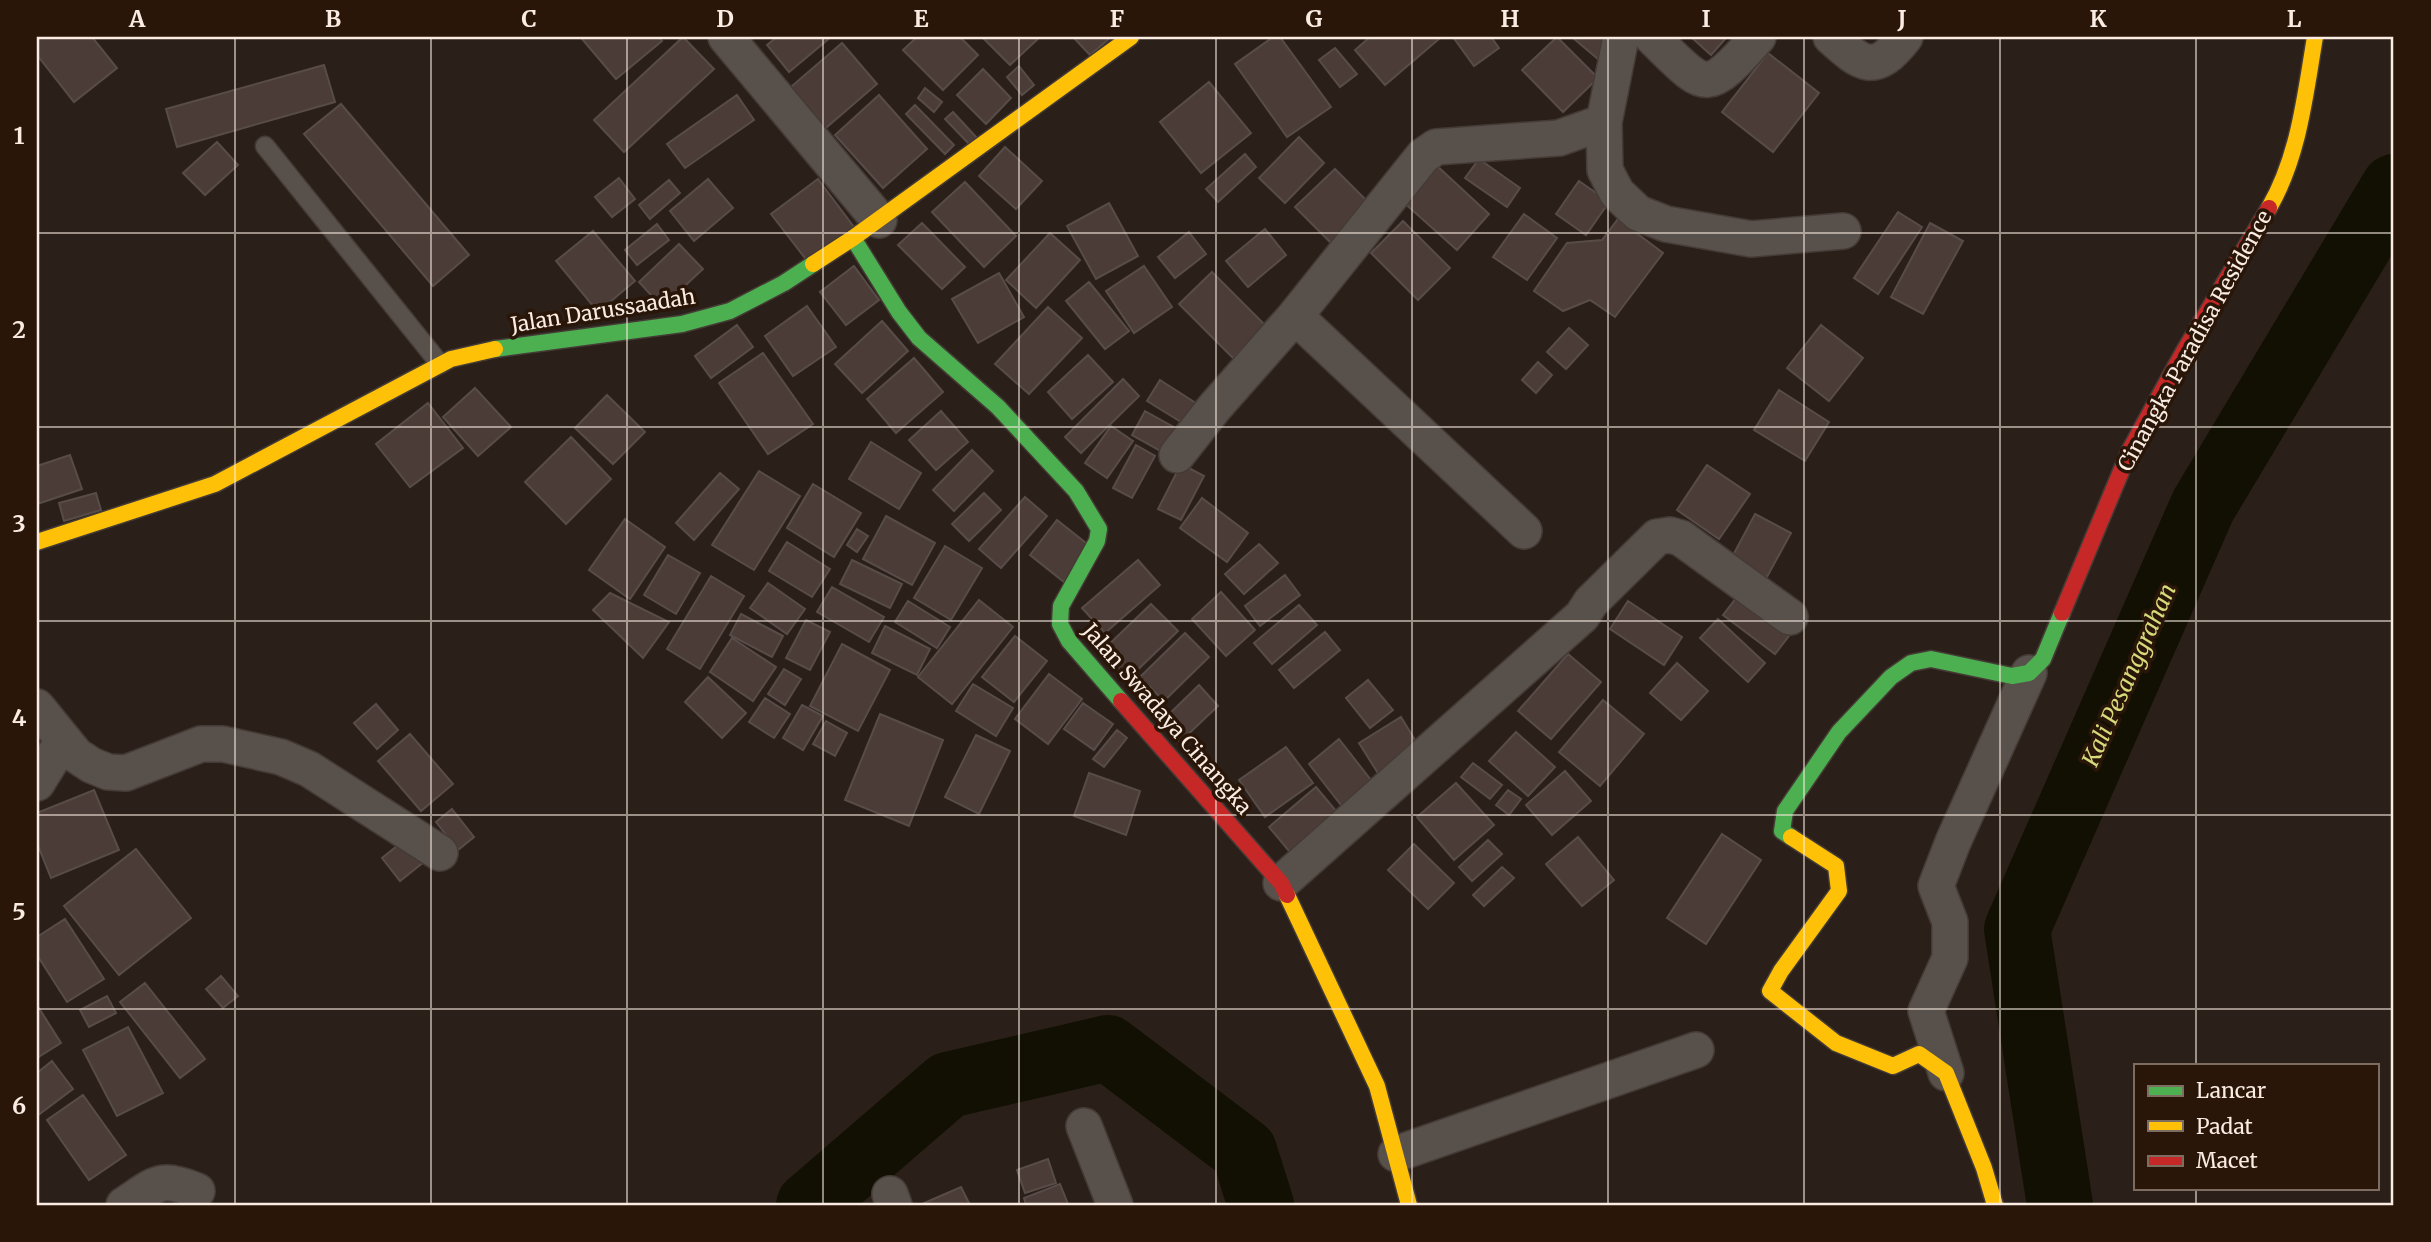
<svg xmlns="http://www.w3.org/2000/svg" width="2431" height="1242" font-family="Merriweather,serif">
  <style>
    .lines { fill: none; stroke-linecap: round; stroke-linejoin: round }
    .river { stroke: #111002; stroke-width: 66 }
    .building { fill: #4c3c37; stroke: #574c48; stroke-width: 2 }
    .lane-casing { stroke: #453b36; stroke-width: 21 }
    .street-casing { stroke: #453b36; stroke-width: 38 }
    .fast-casing { stroke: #453b36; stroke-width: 19 }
    .slow-casing { stroke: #453b36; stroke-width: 19 }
    .jam-casing { stroke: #453b36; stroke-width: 19 }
    .lane { stroke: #58504a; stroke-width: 18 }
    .street { stroke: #58504a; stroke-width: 35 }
    .fast { stroke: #4caf50; stroke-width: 16 }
    .slow { stroke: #ffc107; stroke-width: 16 }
    .jam { stroke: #c62828; stroke-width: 16 }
    .grid { fill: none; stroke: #faece3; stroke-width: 2; stroke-opacity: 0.55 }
    .labels { text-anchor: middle; stroke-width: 7; stroke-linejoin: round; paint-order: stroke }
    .street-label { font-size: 21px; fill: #faece3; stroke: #291608 }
    .water-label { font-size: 23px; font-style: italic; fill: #d6da7b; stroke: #291608 }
    .neatline { fill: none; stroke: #faece3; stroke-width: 2.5 }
    .grid-label { font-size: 23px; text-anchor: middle; font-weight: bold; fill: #faece3 }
  </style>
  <rect width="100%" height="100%" fill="#2b2019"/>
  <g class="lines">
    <path class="river" d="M809 1205 948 1085 1108 1048 1244 1151 1261 1205
      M2060 1205 2017 929 2203 506 2394 187"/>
  </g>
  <path class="building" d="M37 37H92L117 68 74 102 37 55Z
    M585 37H658L662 41 616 79 582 39Z
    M683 37 714 69 624 152 594 120Z
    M777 37H831L789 72 767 45Z
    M917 37H960L978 55 943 90 903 50Z
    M982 37H1040L1010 65Z
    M1073 37H1111L1090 55Z
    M1273 37H1280L1331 107 1287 137 1235 64Z
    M1370 37H1437L1439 39 1385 85 1355 50Z
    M1453 37H1491L1499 48 1474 66Z
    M1557 37 1598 78 1563 112 1522 70Z
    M1575 37H1617L1598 59 1573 38Z
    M1691 37H1727L1711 55Z
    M842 43 877 84 820 133 785 92Z
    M1335 48 1357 74 1340 87 1319 60Z
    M1768 53 1819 93 1773 152 1722 112Z
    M324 65 335 102 177 147 166 109Z
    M1019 66 1034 85 1022 95 1007 77Z
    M983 69 1011 98 986 124 957 95Z
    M1209 82 1251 133 1201 173 1160 122Z
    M925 88 942 102 934 112 918 98Z
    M737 95 754 120 685 168 667 144Z
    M879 95 927 149 883 188 835 135Z
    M341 104 469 255 433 286 304 134Z
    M915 105 954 145 945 154 906 114Z
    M953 112 977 138 970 145 945 119Z
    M1299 137 1324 163 1285 203 1259 178Z
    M217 142 238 165 205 195 183 173Z
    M1005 147 1042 181 1016 209 979 176Z
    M1245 154 1256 167 1218 202 1206 189Z
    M1479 159 1520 188 1507 207 1465 178Z
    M1435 164 1489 214 1457 250 1402 201Z
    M1335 169 1374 208 1334 246 1295 207Z
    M619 178 635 199 612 217 595 197Z
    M708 179 733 208 694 241 670 211Z
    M818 179 854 227 808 262 771 214Z
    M669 180 680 193 650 219 639 205Z
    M1579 181 1609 202 1586 235 1556 214Z
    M965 182 1016 236 984 267 932 212Z
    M1109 203 1138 256 1096 279 1067 226Z
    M1898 212 1922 227 1878 294 1854 278Z
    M1524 214 1557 238 1527 280 1493 257Z
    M1618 219 1663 253 1615 317 1590 300 1563 311 1534 291 1567 243 1602 240Z
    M1403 221 1450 268 1418 300 1371 253Z
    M922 223 965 267 942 289 898 245Z
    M1930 223 1963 241 1923 314 1891 297Z
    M657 224 669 240 637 265 625 250Z
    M1265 229 1286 255 1248 287 1226 261Z
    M593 231 635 281 598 312 556 261Z
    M1189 232 1206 254 1175 278 1158 257Z
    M1050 233 1080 260 1036 308 1006 280Z
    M679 244 703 269 662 307 639 282Z
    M854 266 879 300 846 325 820 292Z
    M1144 266 1172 307 1134 333 1106 291Z
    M1212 272 1266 326 1233 358 1179 304Z
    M999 273 1024 317 978 343 952 299Z
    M1089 282 1129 331 1105 349 1066 301Z
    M807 306 836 347 793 376 765 336Z
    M1048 307 1082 338 1029 394 995 364Z
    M882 321 908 351 862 393 835 364Z
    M737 325 753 347 711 378 695 356Z
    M1821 325 1863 358 1829 401 1787 368Z
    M1569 328 1588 345 1566 369 1547 352Z
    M763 353 813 424 768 454 719 383Z
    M1088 355 1113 382 1072 419 1048 392Z
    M914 358 943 392 896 433 867 399Z
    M1538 362 1552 375 1536 393 1522 380Z
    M1123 379 1139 396 1081 453 1065 437Z
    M1160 380 1202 407 1189 427 1147 401Z
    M475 388 511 427 478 456 443 417Z
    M1779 390 1829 422 1805 461 1754 430Z
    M607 395 645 432 613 464 575 428Z
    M428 403 463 448 410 487 376 444Z
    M941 411 968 442 936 470 909 440Z
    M1145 411 1186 434 1173 458 1132 435Z
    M1111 426 1133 441 1107 478 1085 463Z
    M571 437 611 479 566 524 525 482Z
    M871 442 921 473 899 509 849 479Z
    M1136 445 1155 456 1132 498 1113 488Z
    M972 450 993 471 954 511 933 490Z
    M70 455 82 489 37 504V466Z
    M1181 464 1204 476 1181 520 1158 509Z
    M1707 465 1750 494 1719 539 1677 510Z
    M759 471 800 496 754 570 712 545Z
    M720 473 739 489 694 540 676 523Z
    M813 484 861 513 834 557 787 528Z
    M96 493 101 510 64 521 59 503Z
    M984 493 1001 510 969 541 952 524Z
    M1025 497 1047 516 1001 568 979 549Z
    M1202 498 1248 533 1227 562 1180 528Z
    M1755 514 1791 533 1767 577 1731 559Z
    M886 516 935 543 912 585 863 559Z
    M625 519 665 547 630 599 589 570Z
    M1057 520 1091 547 1064 582 1030 555Z
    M857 529 868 536 857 552 847 545Z
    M787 542 830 569 812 597 769 571Z
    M1259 544 1278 563 1244 594 1225 574Z
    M945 546 982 568 951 620 914 598Z
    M668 555 700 573 676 614 644 595Z
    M852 560 902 584 890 608 840 584Z
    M1138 560 1160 585 1105 633 1082 608Z
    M1285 575 1300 595 1260 626 1245 606Z
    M711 576 744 596 700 669 667 649Z
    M768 583 805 609 787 634 750 608Z
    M832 587 884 617 869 642 817 612Z
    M1221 592 1255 630 1226 656 1192 619Z
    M610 593 669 622 643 658 593 610Z
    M1737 597 1789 636 1775 654 1723 615Z
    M979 600 1013 627 952 704 918 677Z
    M908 601 950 627 937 648 895 622Z
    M1628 601 1682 637 1664 665 1610 629Z
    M1151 604 1178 631 1127 680 1101 652Z
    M1299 605 1317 625 1272 664 1254 643Z
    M741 614 783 636 772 657 730 635Z
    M1718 619 1765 663 1748 682 1700 638Z
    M806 620 830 632 810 670 786 658Z
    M885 626 930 649 917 675 872 653Z
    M1325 632 1340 650 1294 688 1279 670Z
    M1185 633 1209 657 1164 701 1140 677Z
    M1015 636 1047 661 1014 702 982 677Z
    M732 638 776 667 753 701 710 672Z
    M842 644 890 670 858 731 810 706Z
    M1568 654 1601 682 1551 739 1518 711Z
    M1677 663 1708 691 1681 720 1650 693Z
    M784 669 801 679 785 705 768 694Z
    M1049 674 1082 699 1048 744 1015 719Z
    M708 677 746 713 722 738 685 702Z
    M1368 680 1393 710 1370 728 1346 698Z
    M973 684 1013 708 996 736 956 711Z
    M1199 685 1218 706 1180 742 1161 722Z
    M765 698 790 714 774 738 749 722Z
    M1603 700 1644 734 1600 786 1559 752Z
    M1083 703 1113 724 1094 750 1064 729Z
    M376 704 398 730 377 749 354 723Z
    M802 705 823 716 803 750 783 738Z
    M880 714 943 740 909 826 845 800Z
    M1401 717 1421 750 1379 775 1359 743Z
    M826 721 847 733 835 756 813 744Z
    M1117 730 1127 738 1104 767 1093 759Z
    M1516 732 1555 767 1528 796 1489 761Z
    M410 734 453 784 421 811 378 761Z
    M976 735 1010 751 979 814 945 797Z
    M1339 739 1378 789 1348 814 1309 764Z
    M1286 747 1313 783 1265 817 1239 780Z
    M1473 763 1502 785 1490 799 1461 777Z
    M1565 771 1591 801 1552 835 1526 805Z
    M1089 773 1140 791 1126 835 1074 816Z
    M1456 783 1494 825 1454 860 1417 817Z
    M1316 787 1342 818 1294 857 1269 827Z
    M94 790 119 850 51 878 37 843V813Z
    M1508 790 1521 799 1509 815 1496 805Z
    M452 809 474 837 458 850 436 822Z
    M1722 834 1761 860 1706 944 1667 918Z
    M1578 837 1614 880 1582 906 1546 864Z
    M407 838 425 861 400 881 382 858Z
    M1488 840 1502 854 1472 881 1459 867Z
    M1414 844 1454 883 1428 909 1388 870Z
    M136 849 191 918 119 975 64 906Z
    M1502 867 1514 878 1484 906 1473 895Z
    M65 919 104 979 67 1002 37 955V937Z
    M221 976 238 996 223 1008 206 989Z
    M145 983 205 1059 180 1078 120 1002Z
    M107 996 116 1013 89 1027 80 1010Z
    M37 1005 61 1043 37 1058Z
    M128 1027 163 1093 117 1116 83 1050Z
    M52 1061 73 1089 37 1116V1073Z
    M83 1095 126 1155 89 1180 47 1120Z
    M1048 1159 1056 1183 1025 1193 1017 1170Z
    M1060 1184 1068 1204 1026 1205 1024 1198Z
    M961 1187 970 1205 922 1204Z"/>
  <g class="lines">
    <defs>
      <path id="lane" d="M265 146 440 364"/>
      <path id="street" d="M726 37 879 220
        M1621 37 1604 122 1605 170 1617 193 1638 213 1666 224 1751 239 1843 231
        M1652 37C1707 91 1705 96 1758 37
        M1831 37C1862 65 1875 76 1905 37
        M1295 316 1524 531
        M1177 455 1214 408 1295 316 1423 156 1436 147 1559 138 1604 122
        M37 707 76 755 91 765 108 772 126 773 201 744H223L281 757 309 769 440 853
        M37 783 63 741
        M1281 883 1582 616 1591 602 1657 537 1670 535 1681 538 1790 617
        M1946 1073 1926 1011 1950 958V922L1936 886 1953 842 2029 673
        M1084 1126 1115 1205
        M1396 1154 1696 1050
        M890 1194 894 1205
        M124 1205C156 1184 160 1175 197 1191"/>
      <path id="fast" d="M853 238 899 312 919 338 998 407 1076 491 1099 529 1097 541 1061 606 1060 624 1069 641 1121 701
        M495 349 682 324 730 311 784 283 813 264
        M1791 837 1782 831 1785 811 1839 732 1891 677 1911 663 1931 659 2012 676 2029 673 2043 659 2062 613"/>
      <path id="slow" d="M2269 208C2299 156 2305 96 2315 37
        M813 264 853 238 1131 37
        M37 542 215 484 451 359 495 349
        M1791 837 1836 866 1839 891 1781 971 1770 991 1836 1043 1893 1066 1919 1054 1946 1073 1984 1168 1995 1205
        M1287 895 1377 1086 1409 1205"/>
      <path id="jam" d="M2062 613 2130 450 2183 353 2269 208
        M1121 701 1281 883 1287 895"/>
    </defs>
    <use href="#lane" class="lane-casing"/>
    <use href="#street" class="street-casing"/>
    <use href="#fast" class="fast-casing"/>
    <use href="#slow" class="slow-casing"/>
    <use href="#jam" class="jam-casing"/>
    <use href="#lane" class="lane"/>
    <use href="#street" class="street"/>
    <use href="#fast" class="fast"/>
    <use href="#slow" class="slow"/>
    <use href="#jam" class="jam"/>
  </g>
  <path class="grid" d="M235 37V1205M431 37V1205M627 37V1205M823 37V1205M1019 37V1205M1216 37V1205M1412 37V1205M1608 37V1205M1804 37V1205M2000 37V1205M2196 37V1065M37 233H2394M37 427H2394M37 621H2394M37 815H2394M37 1009H2394M2196 1188V1205"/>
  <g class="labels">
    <g class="street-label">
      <text transform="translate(603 311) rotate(-9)" y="7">Jalan Darussaadah</text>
      <text transform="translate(2195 341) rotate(-61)" y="7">Cinangka Paradisa Residence</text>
      <text transform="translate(1167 719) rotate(49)" y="7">Jalan Swadaya Cinangka</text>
    </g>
    <g class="water-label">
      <text transform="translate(2129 675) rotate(-66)" y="8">Kali Pesanggrahan</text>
    </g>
  </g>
  <rect width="2431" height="1242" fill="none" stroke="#291608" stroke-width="77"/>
  <rect x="2134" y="1064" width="245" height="126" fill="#291608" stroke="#7d6c60" stroke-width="2"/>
  <rect x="2148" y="1086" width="35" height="10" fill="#4caf50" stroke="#7d6c60" stroke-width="2"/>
  <text x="2196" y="1098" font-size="21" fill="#faece3">Lancar</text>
  <rect x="2148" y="1121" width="35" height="10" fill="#ffc107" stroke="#7d6c60" stroke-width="2"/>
  <text x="2196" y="1134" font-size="21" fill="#faece3">Padat</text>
  <rect x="2148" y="1156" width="35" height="10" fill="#c62828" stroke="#7d6c60" stroke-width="2"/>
  <text x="2196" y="1168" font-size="21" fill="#faece3">Macet</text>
  <rect x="38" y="38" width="2354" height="1166" class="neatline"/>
  <g class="grid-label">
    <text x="137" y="27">A</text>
    <text x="333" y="27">B</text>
    <text x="529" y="27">C</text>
    <text x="725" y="27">D</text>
    <text x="921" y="27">E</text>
    <text x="1117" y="27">F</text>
    <text x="1314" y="27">G</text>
    <text x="1510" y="27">H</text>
    <text x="1706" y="27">I</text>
    <text x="1902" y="27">J</text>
    <text x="2098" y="27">K</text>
    <text x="2294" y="27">L</text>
    <text x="19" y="144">1</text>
    <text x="19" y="338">2</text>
    <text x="19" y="532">3</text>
    <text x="19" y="726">4</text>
    <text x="19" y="920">5</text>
    <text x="19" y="1114">6</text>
  </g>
</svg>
